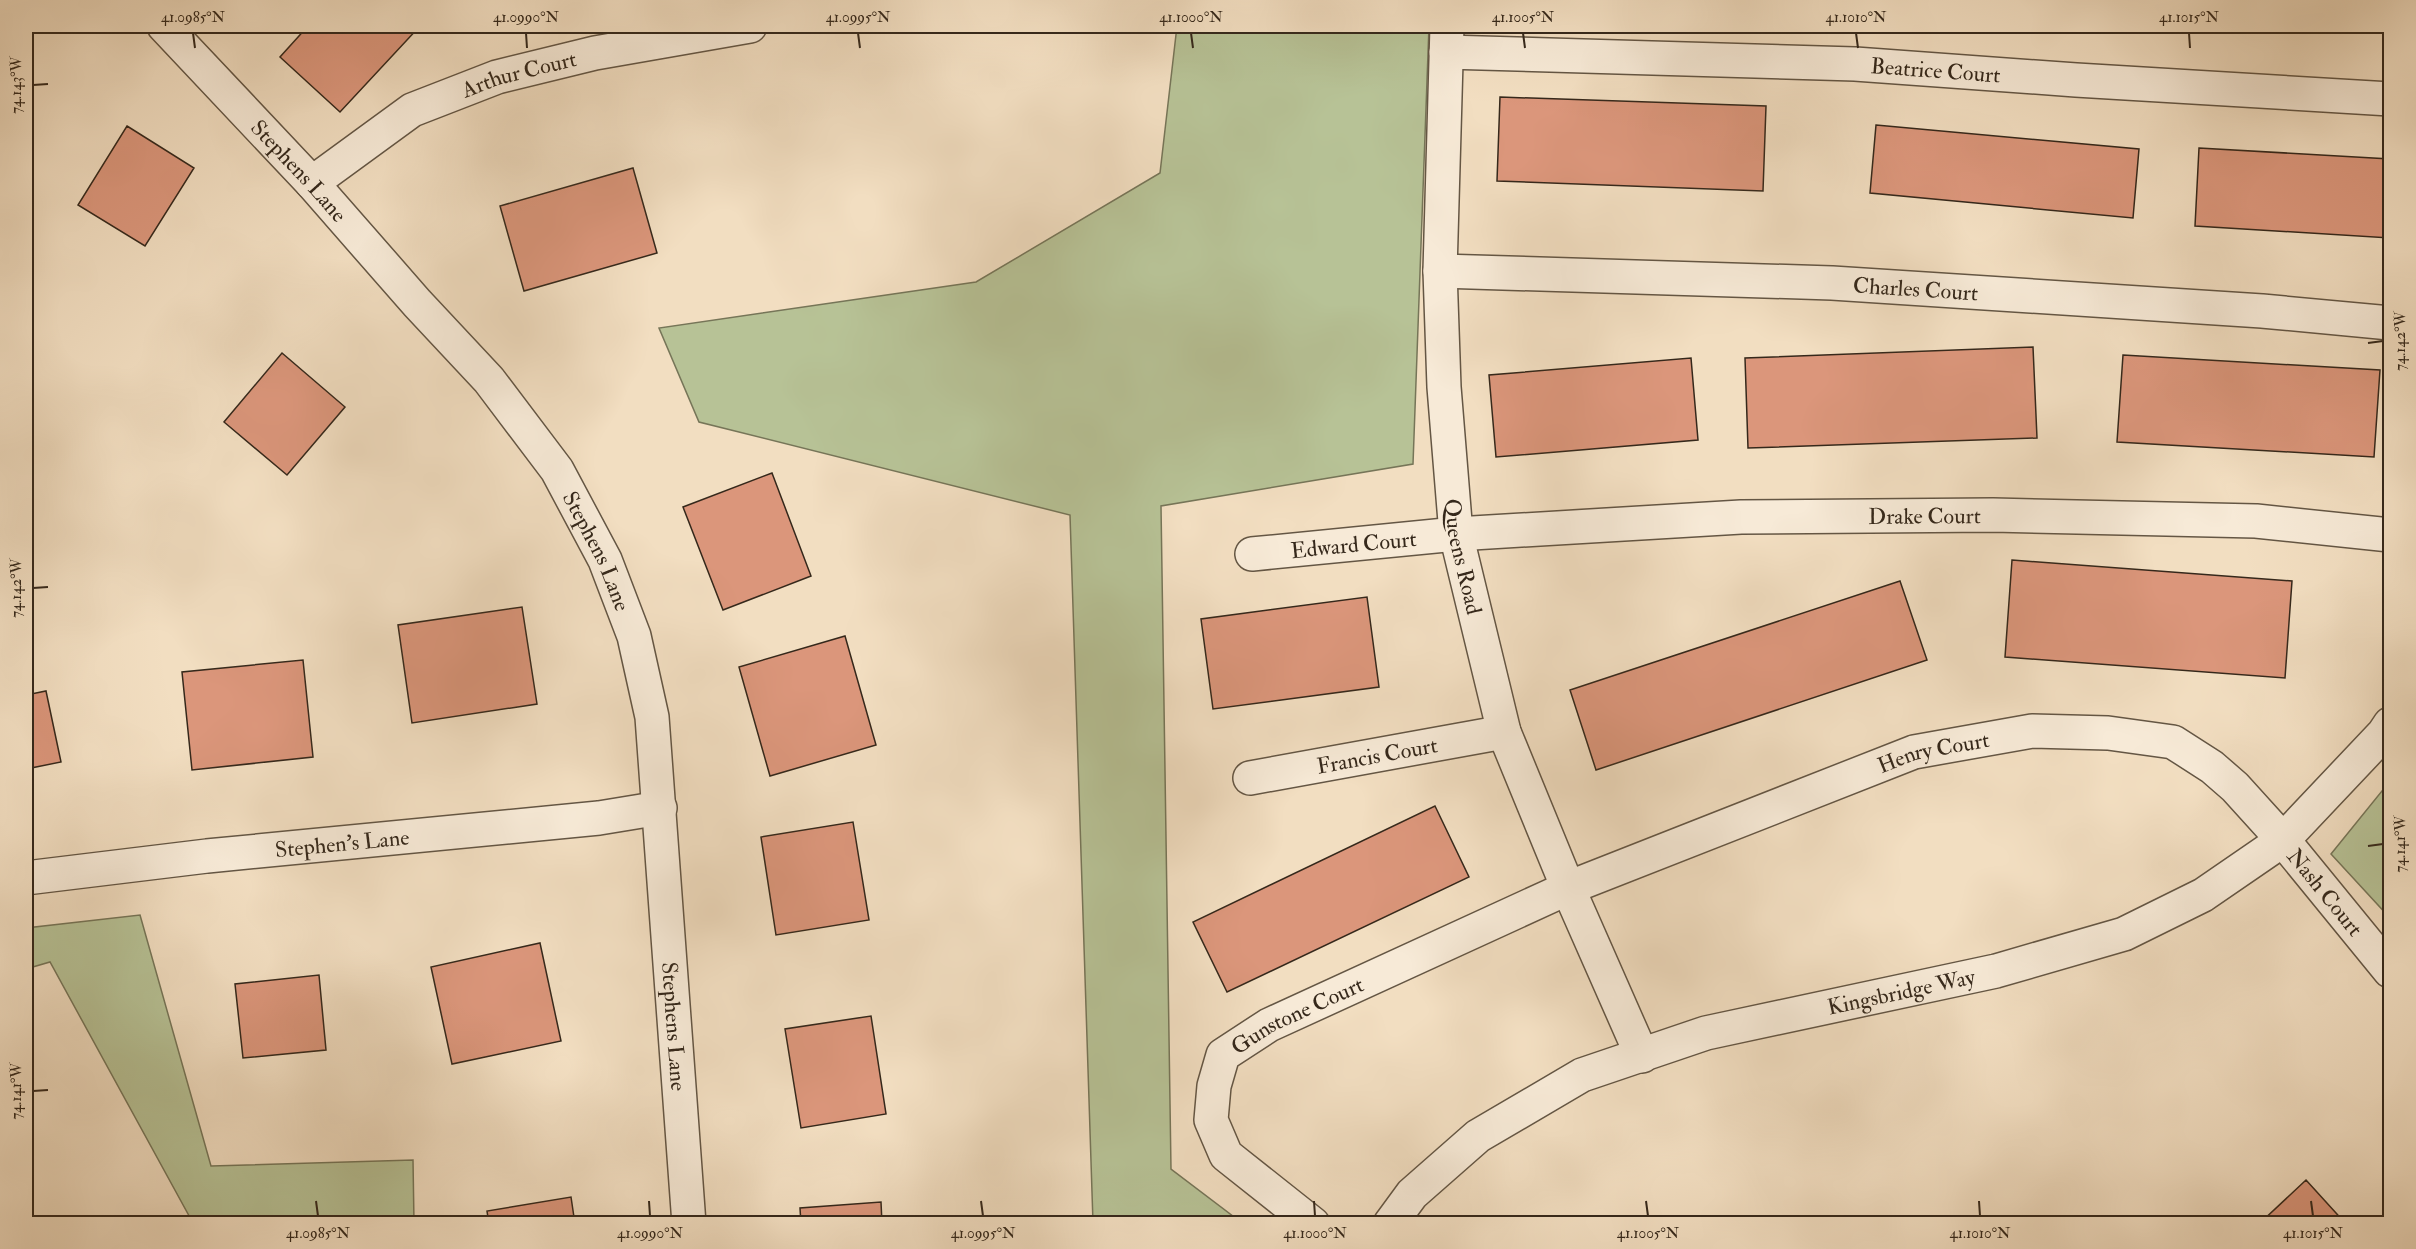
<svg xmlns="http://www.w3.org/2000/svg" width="2416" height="1249" font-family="'IM FELL Double Pica',serif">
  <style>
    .green { fill: #b7c296; stroke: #767558; stroke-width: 1.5 }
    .building { fill: #db967b; stroke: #35281b; stroke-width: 1.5 }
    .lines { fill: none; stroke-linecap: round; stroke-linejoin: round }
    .minor-casing { stroke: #645644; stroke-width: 36 }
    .minor { stroke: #f7ead7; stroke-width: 33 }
    .ticks { fill: none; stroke: #35281b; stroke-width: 2 }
    .labels { text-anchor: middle; stroke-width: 5; stroke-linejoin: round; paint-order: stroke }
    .street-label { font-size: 22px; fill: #35281b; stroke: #f7ead7 }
    .neatline { fill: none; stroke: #35281b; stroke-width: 2 }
    .ticks-label { font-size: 15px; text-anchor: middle; fill: #35281b }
  </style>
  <rect width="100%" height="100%" fill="#f2dec1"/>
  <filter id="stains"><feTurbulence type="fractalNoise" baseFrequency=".00333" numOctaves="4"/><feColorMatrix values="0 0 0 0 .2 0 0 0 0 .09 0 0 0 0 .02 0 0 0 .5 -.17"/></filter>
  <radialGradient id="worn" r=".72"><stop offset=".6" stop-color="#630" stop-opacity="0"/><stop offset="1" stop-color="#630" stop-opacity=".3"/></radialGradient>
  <path class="green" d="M1177 26H1429L1413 464 1161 506 1171 1169 1242 1223H1093L1070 515 699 422 659 328 976 282 1160 173Z
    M2160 26H2390V32Z
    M2390 781V918L2331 854Z
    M140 915 211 1166 413 1160 414 1223H193L50 962 26 969V928Z"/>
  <path class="building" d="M308 26H420L340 112 280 57Z
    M1500 97 1766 106 1763 191 1497 181Z
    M1876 125 2139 149 2133 218 1870 193Z
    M127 126 194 168 145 246 78 205Z
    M2199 148 2390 159V238L2195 226Z
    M633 168 657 253 524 291 500 206Z
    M2033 347 2037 438 1748 448 1745 358Z
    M282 353 345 407 287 475 224 422Z
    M2123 355 2380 370 2374 457 2117 442Z
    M1691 358 1698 440 1496 457 1489 375Z
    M772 473 811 576 723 610 683 507Z
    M2012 560 2292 581 2285 678 2005 657Z
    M1900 581 1927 660 1596 770 1570 690Z
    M1367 597 1379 687 1213 709 1201 619Z
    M522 607 537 704 412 723 398 625Z
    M845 636 876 745 770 776 739 667Z
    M303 660 313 757 192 770 182 672Z
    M46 691 61 762 26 769V695Z
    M1435 806 1469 877 1227 992 1193 922Z
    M853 822 869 920 776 935 761 837Z
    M540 943 561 1041 452 1064 431 967Z
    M319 975 326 1050 243 1058 235 984Z
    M871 1016 886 1114 801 1128 785 1029Z
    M2306 1180 2346 1224H2259Z
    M571 1197 575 1224H489L487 1211Z
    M881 1202 882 1224H801L800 1208Z"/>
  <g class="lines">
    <defs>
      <g id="minor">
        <path id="s1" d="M164 26 312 183 417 303 489 380 557 470 605 560 634 636 652 717 689 1224"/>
        <path id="s2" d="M1447 26 1440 271 1444 387 1456 534 1504 732 1568 888 1642 1056"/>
        <path id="s3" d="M1446 52 1855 64 2076 80 2390 99"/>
        <path id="s4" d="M312 183 412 110 497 77 595 53 750 26"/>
        <path id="s5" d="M1440 271 1832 283 2262 311 2390 323"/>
        <path id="s6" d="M1252 554 1456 534 1741 517 1993 515 2256 521 2390 535"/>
        <path id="s7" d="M1250 778 1504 732"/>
        <path id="s8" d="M26 878 207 856 599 818 660 808"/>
        <path id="s9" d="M1313 1224 1226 1155 1211 1120 1214 1086 1223 1055 1269 1025 1568 888 1914 752 2032 731 2108 733 2173 742 2212 767 2235 787 2283 840 2390 971"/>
        <path id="s10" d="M1390 1224 1412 1194 1478 1136 1582 1075 1706 1033 1996 971 2124 934 2203 895 2283 840 2384 733 2390 724"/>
      </g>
    </defs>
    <use href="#minor" class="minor-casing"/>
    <use href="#minor" class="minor"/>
  </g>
  <path class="ticks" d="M193 33 195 48M526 33 527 48M858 33 860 48M1191 33 1193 48M1523 33 1525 48M1856 33 1858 48M2189 33 2190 48M33 85 48 84M2368 343 2383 341M33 588 48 587M2368 846 2383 844M33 1091 48 1090M316 1201 318 1216M649 1201 650 1216M981 1201 983 1216M1314 1201 1315 1216M1646 1201 1648 1216M1979 1201 1980 1216M2311 1201 2313 1216"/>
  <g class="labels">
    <g class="street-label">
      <text dy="8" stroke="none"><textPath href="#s3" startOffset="490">Beatrice Court</textPath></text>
      <text dy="8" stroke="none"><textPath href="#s4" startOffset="237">Arthur Court</textPath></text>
      <text dy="8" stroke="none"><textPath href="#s1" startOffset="198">Stephens Lane</textPath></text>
      <text dy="8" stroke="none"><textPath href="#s5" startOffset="476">Charles Court</textPath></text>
      <text dy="8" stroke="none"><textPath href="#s6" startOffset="674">Drake Court</textPath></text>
      <text dy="8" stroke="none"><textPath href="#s6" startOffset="102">Edward Court</textPath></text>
      <text dy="8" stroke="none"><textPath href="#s1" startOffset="684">Stephens Lane</textPath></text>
      <text dy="8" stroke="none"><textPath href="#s2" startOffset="532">Queens Road</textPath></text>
      <text dy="8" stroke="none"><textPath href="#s9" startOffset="990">Henry Court</textPath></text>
      <text dy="8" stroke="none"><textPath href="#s7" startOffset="129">Francis Court</textPath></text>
      <text dy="8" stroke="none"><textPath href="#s8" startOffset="318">Stephen's Lane</textPath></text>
      <text dy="8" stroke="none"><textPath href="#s9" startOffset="1448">Nash Court</textPath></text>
      <text dy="8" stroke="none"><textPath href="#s10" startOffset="576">Kingsbridge Way</textPath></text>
      <text dy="8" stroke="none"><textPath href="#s9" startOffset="300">Gunstone Court</textPath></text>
      <text dy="8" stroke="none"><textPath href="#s1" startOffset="1170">Stephens Lane</textPath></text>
    </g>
  </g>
  <rect width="2416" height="1249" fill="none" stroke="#f2dec1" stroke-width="66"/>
  <rect x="33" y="33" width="2350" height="1183" class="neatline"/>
  <g class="ticks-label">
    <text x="193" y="22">41.0985°N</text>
    <text x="526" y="22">41.0990°N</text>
    <text x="858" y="22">41.0995°N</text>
    <text x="1191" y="22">41.1000°N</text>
    <text x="1523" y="22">41.1005°N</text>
    <text x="1856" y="22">41.1010°N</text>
    <text x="2189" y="22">41.1015°N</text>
    <text transform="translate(16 85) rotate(-90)" y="5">74.143°W</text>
    <text transform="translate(2400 341) rotate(-90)" y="5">74.142°W</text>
    <text transform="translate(16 588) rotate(-90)" y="5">74.142°W</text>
    <text transform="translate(2400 844) rotate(-90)" y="5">74.141°W</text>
    <text transform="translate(16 1091) rotate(-90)" y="5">74.141°W</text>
    <text x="318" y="1238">41.0985°N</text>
    <text x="650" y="1238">41.0990°N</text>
    <text x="983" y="1238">41.0995°N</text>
    <text x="1315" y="1238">41.1000°N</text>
    <text x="1648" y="1238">41.1005°N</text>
    <text x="1980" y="1238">41.1010°N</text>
    <text x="2313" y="1238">41.1015°N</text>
  </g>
  <rect width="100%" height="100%" filter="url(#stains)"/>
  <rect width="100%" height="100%" fill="url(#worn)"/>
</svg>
